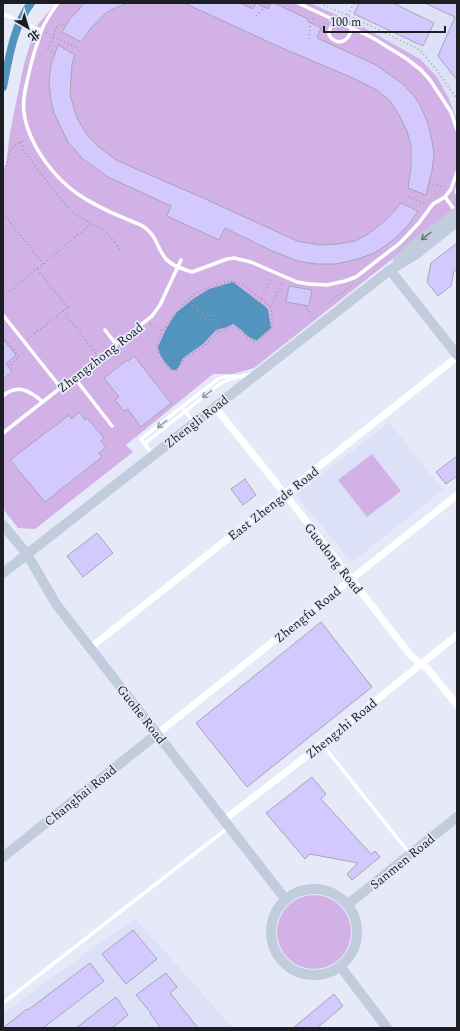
<svg xmlns="http://www.w3.org/2000/svg" width="460" height="1031" font-family="Spectral,'Noto Sans SC',serif">
  <style>
    .built { fill: #dce1f7 }
    .green { fill: #d1b1e6 }
    .water { fill: #5394be }
    .lines { fill: none; stroke-linecap: round; stroke-linejoin: round }
    .canal { stroke: #5394be; stroke-width: 8 }
    .building { fill: #d4c9fe; stroke: #a7a5b3 }
    .path { stroke: #979ba5; stroke-width: 1.5; stroke-dasharray: 1 3; stroke-linecap: butt }
    .lane { stroke: #fff; stroke-width: 3.5 }
    .street { stroke: #fff; stroke-width: 7 }
    .secondary { stroke: #c1ccdc; stroke-width: 10 }
    .oneway { stroke: #6e7580 }
    .oneway2 { stroke: #999a9c }
    .labels { text-anchor: middle; stroke-width: 3.5; stroke-linejoin: round; paint-order: stroke }
    .street-label { font-size: 13px; fill: #1c1e23; stroke: #e6eaf8 }
  </style>
  <rect width="100%" height="100%" fill="#e6eaf8"/>
  <path class="built" d="M310 3H457V120L449 99 420 59 363 27Z
    M389 422 443 490 352 562 296 495Z
    M135 918 233 1028H3V1013Z"/>
  <path class="green" d="M56 3H310L363 27 420 59 437 77 449 99 457 120V183L454 192 457 197V208L254 368 233 374H213L126 445 133 452 35 529 18 528 3 509V170L6 165 10 132 24 64 35 28Z
    M372 454 401 491 367 517 338 480Z
    M277 932a37 37 0 1 1 74 0a37 37 0 1 1-74 0Z"/>
  <path class="water" d="M233 282 266 307 268 310 271 328 257 340C247 339 242 328 233 324L227 327 216 330 203 344 183 358 179 366 176 370H172C166 364 159 355 158 347L166 329 176 313 193 299 209 289Z"/>
  <g class="lines">
    <path class="canal" d="M3 87C9 58 13 27 31 3"/>
  </g>
  <path class="building" d="M85 3H127L107 12 91 28 81 42 62 32 70 19Z
    M184 3H240L253 9 256 3 268 9 271 3H274L308 19 307 21 321 28 317 38 376 65 403 84 415 97 422 109 428 124 432 141 434 153 432 171 426 195 408 188 411 167V146L407 131 399 115 391 102 377 90 353 78 282 48Z
    M359 3H393L434 23 423 46 354 14Z
    M425 3H457V80L438 56 455 17Z
    M58 45 75 55 72 64 71 78 70 95 77 118 87 135 99 147 116 160 203 198 297 241 320 245 337 244 355 241 368 234 386 220 401 203 418 211 410 223 400 234 393 240 382 248 372 254 354 260 336 264H316L298 261 270 250 225 228 219 240 167 216 171 206 108 177 83 159 68 142 54 113 51 101 49 82 51 64Z
    M457 243V269L454 271 451 286 438 296 427 282 431 263Z
    M289 286 312 290 309 306 286 302Z
    M3 339 16 355 6 364 12 372 3 379Z
    M134 356 171 403 141 427 128 409 124 411 115 400 119 397 104 378 127 360 128 361Z
    M79 412 85 420 87 418 104 438 101 441 106 447 99 453 102 457 45 502 10 460 69 415 72 419Z
    M457 456V476L446 484 436 472Z
    M245 479 256 495 243 505 231 489Z
    M97 533 113 553 83 577 67 556Z
    M321 622 372 687 247 787 196 723Z
    M312 777 326 794 321 799 371 854 375 851 380 857 352 880 347 874 358 863 310 854 305 859 266 813Z
    M133 930 157 959 126 984 102 954Z
    M90 963 104 981 43 1028H3L27 1009 28 1010Z
    M166 973 177 987 170 993 198 1028H161L150 1014 151 1013 136 995Z
    M334 994 343 1006 317 1028H293Z
    M116 997 128 1015 112 1028H76Z"/>
  <g class="lines">
    <path class="path" d="M320 3 354 18 420 50 435 68 457 99
      M348 15 354 3
      M256 16 265 7 268 3
      M46 33 78 48
      M309 39 310 27 315 17
      M55 54 48 49 58 24 66 26
      M20 142 27 156 70 210 91 224 102 229 107 233 120 249
      M3 170C13 155 4 147 26 140
      M429 183 445 187
      M405 195 425 204
      M3 213 43 264
      M37 269 68 308
      M231 281 242 284 270 306C272 313 273 323 271 330L256 342 250 340 236 327 234 326 221 331 215 335 204 346 184 359 181 364 175 372C168 370 166 364 162 358 160 355 157 351 157 348 157 333 182 303 194 295 204 288 219 283 231 281Z
      M3 296 43 264 91 224
      M192 296V308H198V314L202 315
      M261 298 266 292 271 277
      M328 303 351 286
      M304 305 314 318
      M270 306 272 304 283 282
      M63 311 96 354
      M208 315 207 318H205L202 316 203 313 206 312 207 313 208 315 214 316 213 323 218 324V332
      M150 324 163 331
      M3 337 19 357 9 366
      M28 339 71 305"/>
    <path class="lane" d="M58 3C52 11 46 20 42 29 40 34 39 39 37 44 34 53 31 63 29 73 26 86 22 100 24 112 25 125 30 136 36 147 62 193 95 206 141 225 158 235 155 246 166 259 172 266 183 269 192 272L227 259 234 258 251 262 297 282 309 284 327 285 345 281 356 277 400 243 418 224 433 204 445 197 451 189 457 172
      M298 3 373 38 407 59 421 70 430 80 451 112 457 130
      M3 14 41 30
      M335 20 329 31V35C333 42 342 45 348 37 350 35 351 31 352 28
      M445 197 456 212
      M3 315 61 388
      M105 330 116 344
      M74 377 112 426
      M3 396C18 383 30 391 43 402
      M184 410 194 422
      M3 433 152 316 160 305 181 260
      M144 444 221 383 231 379 251 374
      M153 455 141 439 218 379 223 377 236 376
      M322 744 410 854
      M3 1003 229 827"/>
    <path class="street" d="M214 406 285 494 411 656 427 668 457 705
      M90 648 457 357
      M157 734C257 655 357 574 457 495
      M224 820 322 744 457 635"/>
    <path class="secondary" d="M398 261 409 249 457 212
      M390 270 457 355
      M3 525 27 554 56 604 286 900
      M3 573 390 270 415 255 457 222
      M3 857 157 734
      M271 932a43 43 0 1 1 86 0a43 43 0 1 1-86 0Z
      M347 905 457 817
      M340 966 387 1028"/>
  </g>
  <defs><path id="oneway-shaft" d="M-6 0H5M1.5-3L5.5 0L1.5 3" fill="none" stroke-width="1.6" stroke-linecap="round" stroke-linejoin="round"/></defs>
  <use class="oneway" href="#oneway-shaft" transform="translate(426 236) rotate(142)"/>
  <g class="oneway2">
    <use href="#oneway-shaft" transform="translate(207 394) rotate(142)"/>
    <use href="#oneway-shaft" transform="translate(162 424) rotate(142)"/>
  </g>
  <g class="labels">
    <g class="street-label">
      <text transform="translate(100 357) rotate(-38)" y="5">Zhengzhong Road</text>
      <text transform="translate(196 421) rotate(-38)" y="5">Zhengli Road</text>
      <text transform="translate(273 503) rotate(-38)" y="5">East Zhengde Road</text>
      <text transform="translate(334 558) rotate(52)" y="5">Guodong Road</text>
      <text transform="translate(307 614) rotate(-39)" y="5">Zhengfu Road</text>
      <text transform="translate(142 714) rotate(52)" y="5">Guohe Road</text>
      <text transform="translate(341 728) rotate(-39)" y="5">Zhengzhi Road</text>
      <text transform="translate(80 795) rotate(-39)" y="5">Changhai Road</text>
      <text transform="translate(402 861) rotate(-39)" y="5">Sanmen Road</text>
    </g>
  </g>
  <rect width="460" height="1031" fill="none" stroke="#1c1e23" stroke-width="8"/>
  <g transform="translate(28 28) rotate(142)" stroke="#e6eaf8" stroke-width="3" paint-order="stroke">
  <path d="M0-3L7 15L0 10L-7 15Z" fill="#1c1e23"/>
  <text y="-6" font-size="11" font-weight="bold" text-anchor="middle" fill="#1c1e23">北</text>
  </g>
  <path d="M324 26v6h121v-6" fill="none" stroke="#1c1e23" stroke-width="2"/>
  <text x="330" y="26" font-size="12" fill="#1c1e23" stroke="#e6eaf8" stroke-width="3" paint-order="stroke">100 m</text>
</svg>
